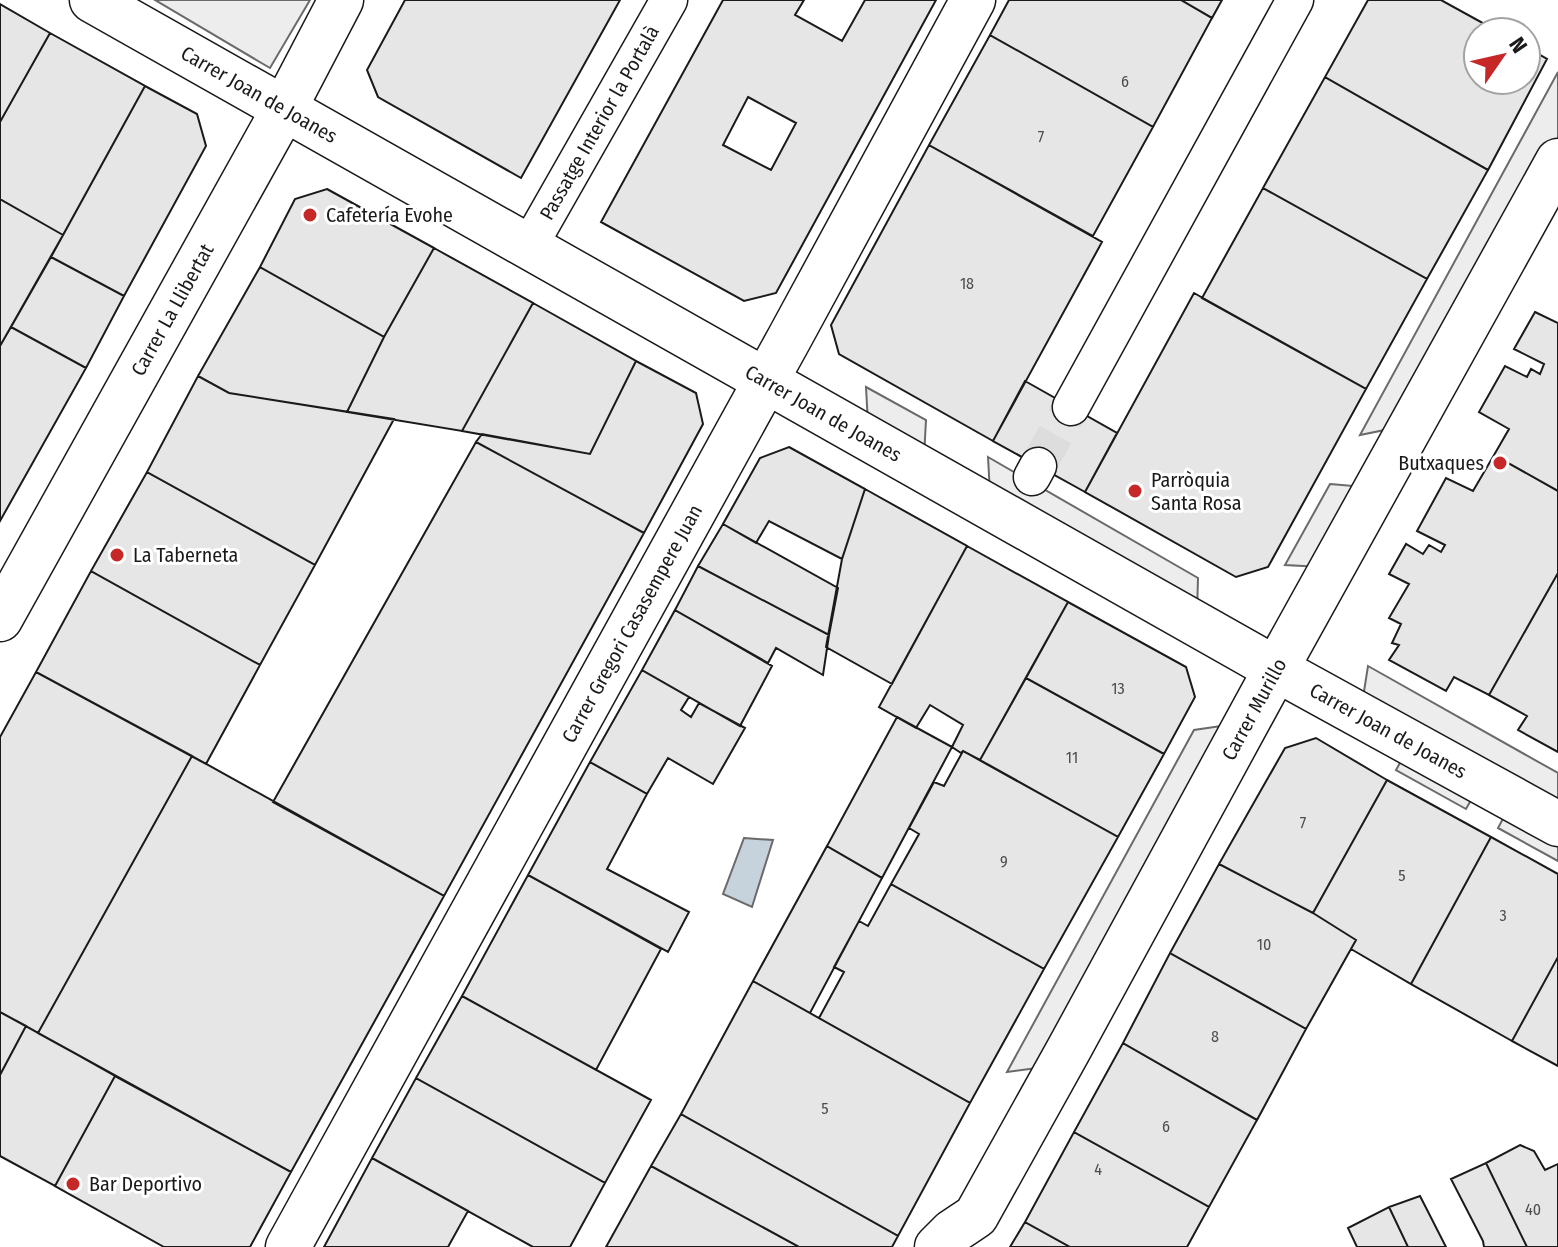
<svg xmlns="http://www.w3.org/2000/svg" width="1558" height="1247" font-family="'Fira Sans Condensed',sans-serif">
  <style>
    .parking { fill: #ededed; stroke: #6a6a6a; stroke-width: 2 }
    .water { fill: #c6d2dc; stroke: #6a6a6a; stroke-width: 2 }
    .building { fill: #e6e6e6; stroke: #1a1a1a; stroke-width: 2; fill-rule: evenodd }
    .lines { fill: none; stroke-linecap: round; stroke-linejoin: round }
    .pedestrian-tunnel { stroke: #ddd; stroke-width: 36; stroke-dasharray: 36 18; stroke-linecap: butt }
    .pedestrian-casing { stroke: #1a1a1a; stroke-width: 39 }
    .minor-casing { stroke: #1a1a1a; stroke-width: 47 }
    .pedestrian { stroke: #fff; stroke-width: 36 }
    .minor { stroke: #fff; stroke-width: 44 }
    .poi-dot { fill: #c62828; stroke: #fff; stroke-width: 3 }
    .labels { text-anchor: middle; stroke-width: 6; stroke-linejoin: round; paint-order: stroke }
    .number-label { font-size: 16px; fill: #4d4d4d }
    .street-label { font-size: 20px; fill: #1a1a1a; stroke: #fff }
    .poi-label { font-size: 20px; fill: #1a1a1a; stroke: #fff; text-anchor: start }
  </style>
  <rect width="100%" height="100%" fill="#fff"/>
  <path class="parking" d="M155 0H310L270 68Z
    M1558 72V139L1399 427 1360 435Z
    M866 387 926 420 924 457 868 424Z
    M988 457 1198 578 1197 613 990 493Z
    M1330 484 1366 487 1322 567 1285 565Z
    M1368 666 1558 773V814L1362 704Z
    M1228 725 1045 1067 1007 1072 1194 730Z
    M1405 754 1475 793 1466 809 1396 770Z
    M1507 811 1558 839V861L1498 828Z"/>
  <path class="water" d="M744 838 773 840 752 907 723 894Z"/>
  <path class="building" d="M405 0H620L521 178 378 97 367 70Z
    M723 0H804L795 15 842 41 865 0H936L776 293 744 301 601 222ZM748 97 796 123 771 170 723 145Z
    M1009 0H1181L1212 18 1153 127 990 35Z
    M1181 0H1222L1212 18Z
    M1368 0H1441L1499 32H1478V80H1526V47L1547 59 1488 170 1325 77Z
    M0 4 50 33 0 122Z
    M50 33 145 86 63 235 0 199V122Z
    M990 35 1153 127 1093 236 929 145Z
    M1325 77 1488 170 1427 279 1263 188Z
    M145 86 197 114 206 146 124 296 51 257Z
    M929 145 1102 242 993 441 839 354 831 325Z
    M1263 188 1427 279 1366 389 1202 298Z
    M327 189 434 248 384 337 260 267 295 199Z
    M0 199 63 235 0 346Z
    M434 248 533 303 462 431 347 412 384 337Z
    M51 257 124 296 86 368 11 327Z
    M260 267 384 337 347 412 229 393 198 376Z
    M1194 293 1366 389 1268 567 1236 577 1085 492Z
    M533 303 636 361 590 454 462 431Z
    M1535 312 1558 323V491L1494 455 1509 429 1479 412 1505 366 1527 377 1531 369 1540 374 1544 364 1514 349Z
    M11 327 86 368 0 521V346Z
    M636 361 696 393 703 424 644 533 476 442 482 434 590 454Z
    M198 376 229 393 394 419 315 565 147 472Z
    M1025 381 1117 433 1085 492 993 441Z
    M476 442 644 533 444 896 273 802Z
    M789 447 865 489 842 559 769 521 756 543 723 524 760 458Z
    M1494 455 1558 491V573L1489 695 1454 677 1446 691 1389 660 1399 645 1392 643 1401 624 1389 618 1409 584 1389 574 1406 544 1423 554 1429 545 1441 552 1445 545 1417 531 1446 478 1473 491Z
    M147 472 315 565 260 665 91 571Z
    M865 489 967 546 892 684 826 647 842 559Z
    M723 524 838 588 829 635 698 566Z
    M967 546 1068 602 980 760 963 751 961 753 952 747 963 725 930 705 916 728 879 707Z
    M698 566 829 635 823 675 776 648 768 663 675 610Z
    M91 571 260 665 206 764 36 672Z
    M1558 573V752L1518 730 1527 716 1489 695Z
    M1068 602 1186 667 1195 697 1164 754 1026 678Z
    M675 610 772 666 740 726 642 670Z
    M642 670 689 697 681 710 691 717 699 703 745 728 713 784 668 758 647 794 590 762Z
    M36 672 192 756 38 1033 0 1012V737Z
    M1026 678 1164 754 1118 837 980 760Z
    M897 717 952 747 882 878 827 846Z
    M1316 738 1387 780 1313 913 1219 864 1285 748Z
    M963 751 1118 837 1044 969 891 884 919 834 909 828 934 782 944 786Z
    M192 756 444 896 291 1172 38 1033Z
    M590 762 647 794 607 869 689 912 668 952 528 875Z
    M1387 780 1491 837 1411 984 1351 949 1356 940 1313 913Z
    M1491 837 1558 874V957L1512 1041 1411 984Z
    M827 846 882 878 810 1013 753 981Z
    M1219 864 1313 913 1356 940 1306 1029 1170 953Z
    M528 875 661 949 596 1070 462 996Z
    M891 884 1044 969 970 1103 819 1018 844 972 834 967 859 921 868 926Z
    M1170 953 1306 1029 1257 1120 1123 1043Z
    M1558 957V1066L1512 1041Z
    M753 981 970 1103 898 1236 681 1114Z
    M462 996 651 1100 605 1183 416 1078Z
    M0 1012 26 1026 0 1075Z
    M26 1026 115 1076 55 1186 0 1156V1075Z
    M1123 1043 1257 1120 1209 1207 1074 1132Z
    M115 1076 291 1172 250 1247H164L55 1186Z
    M416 1078 605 1183 570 1247H533L372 1158Z
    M681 1114 898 1236 892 1247H799L651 1166Z
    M1074 1132 1209 1207 1187 1247H1070L1025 1222Z
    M1520 1145 1534 1151 1545 1170 1558 1164V1247H1527L1486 1163Z
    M372 1158 468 1211 448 1247H324Z
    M1486 1163 1527 1247H1484L1483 1241 1451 1179Z
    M651 1166 799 1247H606Z
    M1420 1196 1446 1247H1408L1389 1207Z
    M1389 1207 1408 1247H1357L1348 1228Z
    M1025 1222 1070 1247H1010Z"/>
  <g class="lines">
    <path class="pedestrian-tunnel" d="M1038 466 1071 407"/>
    <defs>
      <g id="pedestrian">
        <path id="s1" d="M529 246 669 0"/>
        <path d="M1071 407 1295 0"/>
        <path d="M1032 477 1038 466"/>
      </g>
      <g id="minor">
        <path id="s2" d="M92 0 1276 669 1558 824"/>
        <path id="s3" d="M0 619 284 109 341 0"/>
        <path id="s4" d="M288 1247 790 337 973 0"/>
        <path id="s5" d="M937 1247 952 1232 976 1216 1069 1049 1276 669 1558 161"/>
      </g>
    </defs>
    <use href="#pedestrian" class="pedestrian-casing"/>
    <use href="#minor" class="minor-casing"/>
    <use href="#pedestrian" class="pedestrian"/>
    <use href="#minor" class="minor"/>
  </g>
  <g class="poi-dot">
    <circle cx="310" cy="215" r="8"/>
    <circle cx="1500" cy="463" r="8"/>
    <circle cx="1135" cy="491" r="8"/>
    <circle cx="117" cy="555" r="8"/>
    <circle cx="73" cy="1184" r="8"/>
  </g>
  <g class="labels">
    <g class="number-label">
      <text x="1125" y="87">6</text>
      <text x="1041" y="142">7</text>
      <text x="967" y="289">18</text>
      <text x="1118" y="694">13</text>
      <text x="1072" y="763">11</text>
      <text x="1303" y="828">7</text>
      <text x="1004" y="867">9</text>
      <text x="1402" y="881">5</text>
      <text x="1503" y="921">3</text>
      <text x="1264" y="950">10</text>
      <text x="1215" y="1042">8</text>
      <text x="825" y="1114">5</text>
      <text x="1166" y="1132">6</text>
      <text x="1098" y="1175">4</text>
      <text x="1533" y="1215">40</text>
    </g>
    <g class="street-label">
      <text dy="7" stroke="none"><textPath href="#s2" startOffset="192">Carrer Joan de Joanes</textPath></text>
      <text dy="7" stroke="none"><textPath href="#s1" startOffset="142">Passatge Interior la Portalà</textPath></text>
      <text dy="7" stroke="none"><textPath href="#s3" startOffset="354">Carrer La Llibertat</textPath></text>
      <text dy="7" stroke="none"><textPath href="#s2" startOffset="840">Carrer Joan de Joanes</textPath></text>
      <text dy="7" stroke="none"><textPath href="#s4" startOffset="712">Carrer Gregori Casasempere Juan</textPath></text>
      <text dy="7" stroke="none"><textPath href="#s5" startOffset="628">Carrer Murillo</textPath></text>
      <text dy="7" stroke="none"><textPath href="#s2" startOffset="1488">Carrer Joan de Joanes</textPath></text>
    </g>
    <g class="poi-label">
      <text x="326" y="222">Cafetería Evohe</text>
      <text x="1484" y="470" text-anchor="end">Butxaques</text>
      <text x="1151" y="487">Parròquia<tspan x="1151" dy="23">Santa Rosa</tspan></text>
      <text x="133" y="562">La Taberneta</text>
      <text x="89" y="1191">Bar Deportivo</text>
    </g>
  </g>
  <g transform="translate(1502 56) rotate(56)"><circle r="38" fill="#ffffff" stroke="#a3a3a3" stroke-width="2"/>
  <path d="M0-6L14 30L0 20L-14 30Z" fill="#c62828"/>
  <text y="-12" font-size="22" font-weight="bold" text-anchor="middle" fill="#1a1a1a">N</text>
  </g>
</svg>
